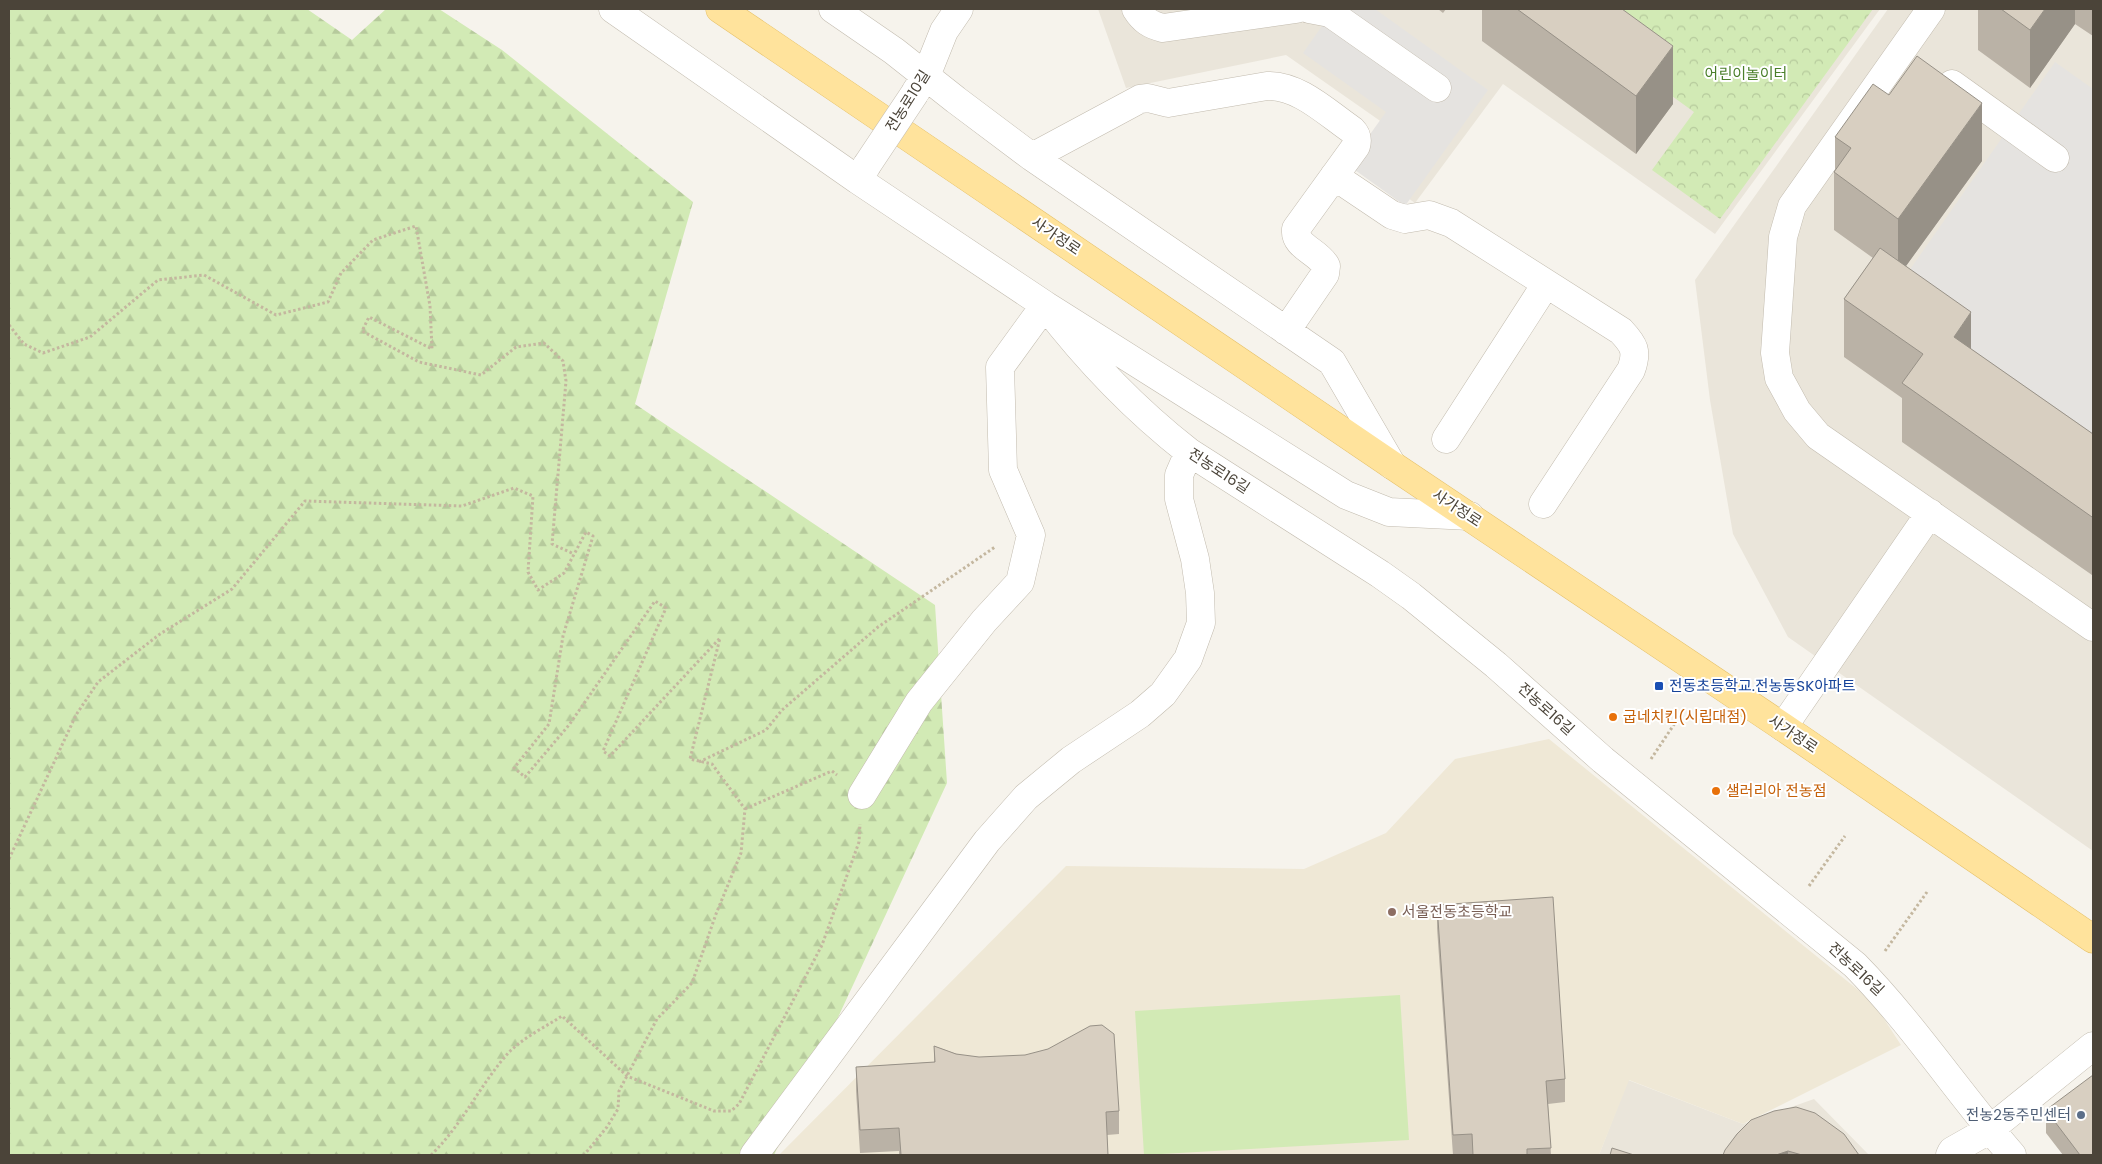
<svg xmlns="http://www.w3.org/2000/svg" width="2102" height="1164" font-family="Poppins,'Noto Sans KR',sans-serif">
  <style>
    .residential { fill: #eae5da }
    .education { fill: #efe8d6 }
    .forest { fill: url(#forest-firs) }
    .park { fill: url(#park-crowns) }
    .pitch { fill: #d2eab5 }
    .parking { fill: #e5e3e0 }
    .lines { fill: none; stroke-linecap: round; stroke-linejoin: round }
    .minor-casing { stroke: #c2bbae; stroke-width: 29 }
    .major-casing { stroke: #e6c16a; stroke-width: 29 }
    .path { stroke: #c4b79f; stroke-width: 3; stroke-dasharray: 2.5 2.5; stroke-linecap: butt }
    .minor { stroke: #fff; stroke-width: 28 }
    .major { stroke: #ffe39c; stroke-width: 28 }
    .minor-bridge-casing { stroke: #c2bbae; stroke-width: 29; stroke-linecap: butt }
    .minor-bridge { stroke: #fff; stroke-width: 28 }
    .wall { fill: #bab2a6 }
    .shaded-wall { fill: #979187 }
    .building { fill: #d8cfc1; stroke: #979187 }
    .transit-dot { fill: #1a4fb4; stroke: #fff; stroke-width: 2 }
    .food-dot { fill: #e8710a; stroke: #fff; stroke-width: 2 }
    .education-dot { fill: #8d6e63; stroke: #fff; stroke-width: 2 }
    .service-dot { fill: #5c6f8a; stroke: #fff; stroke-width: 2 }
    .labels { text-anchor: middle; stroke-width: 4; stroke-linejoin: round; paint-order: stroke }
    .park-label { font-size: 15px; fill: #4a7f2a; stroke: #fff }
    .street-label { font-size: 15px; fill: #4b4439; stroke: #fff }
    .transit-label { font-size: 15px; fill: #164399; stroke: #fff; text-anchor: start }
    .food-label { font-size: 15px; fill: #c56008; stroke: #fff; text-anchor: start }
    .education-label { font-size: 15px; fill: #785e54; stroke: #fff; text-anchor: start }
    .service-label { font-size: 15px; fill: #4e5e75; stroke: #fff; text-anchor: end }
  </style>
  <defs>
    <pattern id="forest-firs" width="22" height="20" patternUnits="userSpaceOnUse" patternTransform="scale(1.25)"><rect width="22" height="20" fill="#d2eab5"/><path d="M5 1l3.5 6h-7zM16 11l3.5 6h-7z" fill="#b6ca9c"/></pattern>
    <pattern id="park-crowns" width="20" height="18" patternUnits="userSpaceOnUse" patternTransform="scale(1.25)"><rect width="20" height="18" fill="#d2eab5"/><path d="M2 6a3 3 0 1 1 6 0M12 15a3 3 0 1 1 6 0" fill="none" stroke="#b6ca9c"/></pattern>
  </defs>
  <rect width="100%" height="100%" fill="#f6f3ec"/>
  <path class="residential" d="M1098 9H1880L1715 234 1503 84 1415 203 1360 164 1386 125 1286 55 1126 88Z
    M1888 9H2093V851L1788 637 1733 534 1710 400 1695 280Z
    M1628 1080 1743 1124 1814 1099 1869 1155H1599Z"/>
  <path class="education" d="M1549 739 1873 1002 1901 1045 1743 1124 1629 1080 1599 1155H779L1066 866 1304 869 1386 833 1455 759Z"/>
  <path class="forest" d="M9 9H307L352 40 386 9H439L502 50 693 202 635 404 935 605 947 783 774 1155H9Z"/>
  <path class="park" d="M1613 9H1873L1720 219 1652 170 1694 112 1592 38Z"/>
  <path class="pitch" d="M1400 995 1409 1140 1144 1155 1135 1011Z"/>
  <path class="parking" d="M1334 9H1375L1488 90 1405 206 1348 165 1386 112 1303 53Z
    M2055 62 2093 89V445L1888 301Z"/>
  <g class="lines">
    <defs>
      <path id="minor" d="M613 9 858 180
        M833 9 894 51 956 100 1032 157 1332 362 1392 465
        M1136 9C1143 20 1150 25 1163 28L1296 9
        M1309 9 1330 13 1437 88
        M1931 9 1792 206 1783 237 1775 353 1779 378 1797 411 1818 436 2093 627
        M1952 84 2055 158
        M916 91 926 76 944 31 959 9
        M1032 157 1140 99 1148 98 1168 103 1267 86C1299 85 1327 113 1352 130 1357 135 1358 139 1356 146L1296 229C1294 247 1318 251 1326 266L1325 274 1286 331
        M867 165 858 180 1045 305 1346 495 1389 512 1470 516
        M1334 176 1392 215 1405 219 1429 215 1451 223 1621 331C1634 345 1638 351 1631 370L1543 504
        M1045 305C1087 360 1134 409 1189 452L1380 574 1411 596 1496 665 1603 760 1855 965C1913 1024 1958 1093 2012 1155
        M1446 439 1546 284
        M1783 727 1930 513
        M862 795 919 702 984 621 1020 582 1031 535 1003 470 1000 367 1045 305
        M754 1155 987 841 1026 797 1071 760 1140 714 1163 694 1188 659 1201 623 1200 593 1195 559 1179 499V475L1189 452
        M1950 1155 1952 1151 1989 1130 2093 1046"/>
      <path id="major" d="M720 9 1392 465 1783 727 2093 939"/>
    </defs>
    <use href="#minor" class="minor-casing"/>
    <use href="#major" class="major-casing"/>
    <path class="path" d="M9 325 24 344 43 353 90 337 158 280 204 275 276 315 328 302 341 273 373 240 416 226 430 306 432 349 369 317 362 331 419 362 481 375 516 347 544 343 563 361 566 381 552 544 574 554
      M1651 759 1677 720
      M699 762 766 730 782 710 878 627 995 547
      M745 809 832 771 837 775
      M9 859 76 715 98 682 160 634 232 589 305 501 462 506 514 488 533 496 528 572 538 590 564 573 586 532 593 536 563 636 549 724 514 768 525 777 569 725 655 601 666 608 603 751 610 756 720 638 690 759 712 764 745 809 741 853 716 914 692 983 657 1019 619 1091 618 1109 607 1127 584 1155
      M1809 886 1845 836
      M1885 951 1927 892
      M431 1155C460 1127 477 1091 503 1059 518 1040 542 1029 562 1016L627 1076 714 1111H731L739 1104 822 945 859 842 860 824"/>
    <use href="#minor" class="minor"/>
    <use href="#major" class="major"/>
    <defs>
      <path id="minor-bridge" d="M867 165 915 93"/>
    </defs>
    <use href="#minor-bridge" class="minor-bridge-casing"/>
    <use href="#minor-bridge" class="minor-bridge"/>
  </g>
  <path class="wall" d="M1438 9H1446L1443 13Z
    M1482 9H1622L1673 104 1636 154 1482 41Z
    M1978 9H2093V36L2075 24 2030 88 1978 50Z
    M1835 137 1982 161 1906 266 1971 349 2093 434V572L2092 575 1902 442V398L1844 357V299L1873 258 1834 230V172L1835 170Z
    M1437 905 1565 1079V1102L1548 1104 1551 1155H1453L1437 928Z
    M934 1046 1119 1111V1134L1107 1135 1108 1155H899V1151L860 1153 856 1091V1067L934 1062Z
    M2046 1110 2093 1155H2063L2046 1133Z
    M1737 1134 1859 1155H1723Z"/>
  <path class="shaded-wall" d="M2045 9H2075V24L2030 88V30Z
    M1673 46V104L1636 154V96Z
    M1982 103V161L1898 277V219Z
    M1971 312V371L1954 337Z
    M2093 514V572L2092 575V517Z
    M1788 1151V1155H1776L1777 1154Z"/>
  <path class="building" d="M1517 9H1622L1673 46 1636 96Z
    M2001 9H2045L2030 30Z
    M1917 56 1982 103 1898 219 1834 172 1851 148 1835 137 1873 84 1889 95Z
    M1880 248 1971 312 1954 337 2093 434V514L2092 517 1902 383 1923 354 1844 299Z
    M1553 897 1565 1079 1546 1081 1551 1148 1527 1149V1155H1473L1472 1134 1453 1135 1437 905Z
    M1102 1025 1114 1034 1119 1111 1106 1112 1108 1155H901L899 1128 860 1130 856 1067 935 1062 934 1046 956 1054 979 1057 1025 1055 1048 1049 1090 1026Z
    M2093 1075V1155H2080L2046 1110Z
    M1796 1107 1815 1113 1844 1134 1859 1155H1802L1788 1151 1776 1155H1723L1725 1150 1737 1134 1751 1120 1774 1111Z
    M1612 1148 1634 1155H1610Z"/>
  <rect class="transit-dot" x="1654" y="681" width="10" height="10" rx="2.5"/>
  <g class="food-dot">
    <circle cx="1613" cy="717" r="5"/>
    <circle cx="1716" cy="791" r="5"/>
  </g>
  <circle class="education-dot" cx="1392" cy="912" r="5"/>
  <circle class="service-dot" cx="2081" cy="1115" r="5"/>
  <g class="labels">
    <g class="park-label">
      <text x="1746" y="79">어린이놀이터</text>
    </g>
    <g class="street-label">
      <text transform="translate(908 101) rotate(-58)" y="5">전농로10길</text>
      <text transform="translate(1056 236) rotate(34)" y="5">사가정로</text>
      <text transform="translate(1219 471) rotate(33)" y="5">전농로16길</text>
      <text transform="translate(1457 508) rotate(33)" y="5">사가정로</text>
      <text transform="translate(1546 709) rotate(42)" y="5">전농로16길</text>
      <text transform="translate(1793 734) rotate(34)" y="5">사가정로</text>
      <text transform="translate(1856 969) rotate(43)" y="5">전농로16길</text>
    </g>
    <g class="transit-label">
      <text x="1669" y="691">전동초등학교.전농동SK아파트</text>
    </g>
    <g class="food-label">
      <text x="1623" y="722">굽네치킨(시립대점)</text>
      <text x="1726" y="796">샐러리아 전농점</text>
    </g>
    <g class="education-label">
      <text x="1402" y="917">서울전동초등학교</text>
    </g>
    <g class="service-label">
      <text x="2071" y="1120">전농2동주민센터</text>
    </g>
  </g>
  <rect width="2102" height="1164" fill="none" stroke="#4b4439" stroke-width="20"/>
</svg>
